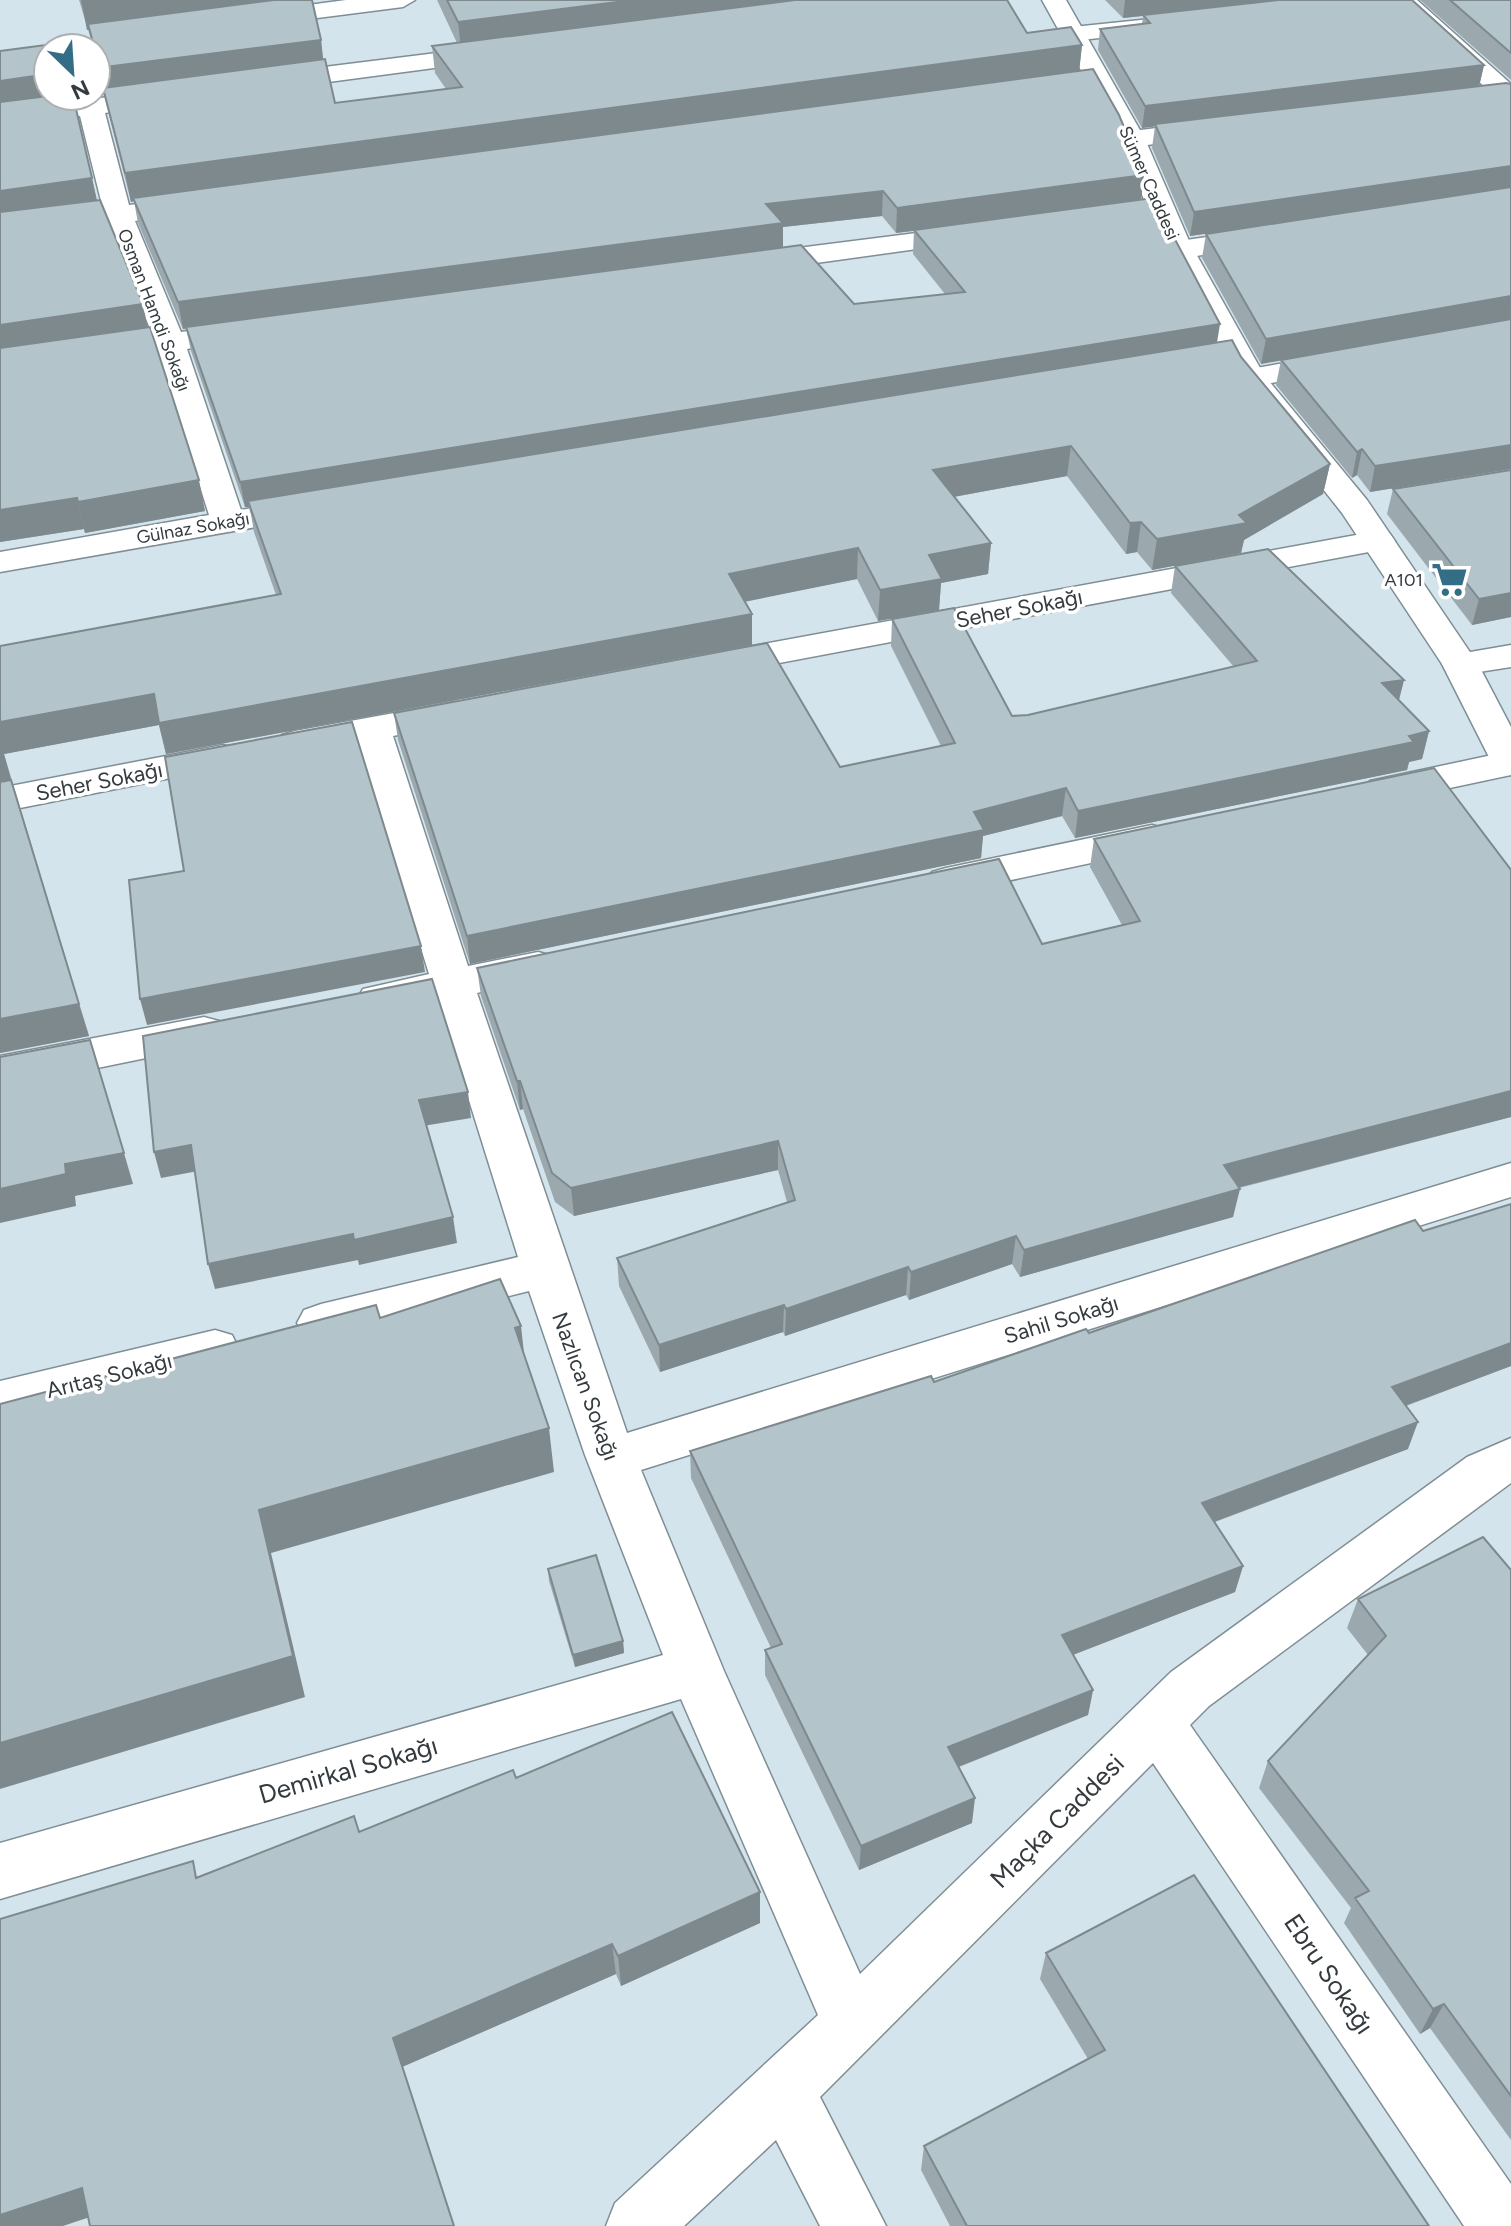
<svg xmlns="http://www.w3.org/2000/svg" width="1511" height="2226" font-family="Figtree,sans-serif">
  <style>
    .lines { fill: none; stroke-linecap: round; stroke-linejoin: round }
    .minor-casing { stroke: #7f8e95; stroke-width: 3 }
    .tertiary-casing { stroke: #7f8e95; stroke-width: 3 }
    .minor { fill: #fff; fill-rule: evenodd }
    .tertiary { fill: #fff; fill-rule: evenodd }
    .wall { fill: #9ba9af; fill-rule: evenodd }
    .shaded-wall { fill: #7e898e }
    .building { fill: #b4c4cb; stroke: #7e898e; stroke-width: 2 }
    .labels { text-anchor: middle; stroke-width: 7; stroke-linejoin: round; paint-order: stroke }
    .far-street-label { font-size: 18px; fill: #343b3e; stroke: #fff }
    .far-poi-label { font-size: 18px; fill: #343b3e; stroke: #fff; text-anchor: end }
    .street-label { font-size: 22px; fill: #343b3e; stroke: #fff }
    .near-street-label { font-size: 26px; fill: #343b3e; stroke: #fff }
  </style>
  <rect width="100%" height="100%" fill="#d4e4ec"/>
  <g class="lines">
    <defs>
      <path id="minor" d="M1391 0H1417L1511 84V106L1502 103Z
        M1160 18 1169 20 1172 25 1169 30 1073 41 1061 34 1073 27Z
        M493 46 502 49 506 54 502 59 268 90 255 82 268 74Z
        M164 89 173 92 177 97 173 102 105 113 129 205 193 197 203 199 207 205 203 211 135 221 181 332 247 322 258 325 262 331 258 337 187 349 241 510 308 498 320 501 325 508 320 515 308 518 0 572V552L209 515 158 353 0 377V359L153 336 108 225 0 239V223L103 209 80 116 0 127V111L76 101 75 96H96V90L101 98Z
        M1215 121 1224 123 1228 129 1224 135 1132 147 1123 145 1119 139 1123 133 1132 131Z
        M972 226 982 228 986 234 982 240 751 272 741 269 737 263 741 257 751 254Z
        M1263 229 1273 231 1277 237 1273 243 1179 259 1169 256 1165 250 1169 244 1179 241Z
        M1336 354 1347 357 1351 363 1347 369 1250 387 1239 385 1235 378 1239 371 1250 369Z
        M1378 531 1390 534 1395 541 1390 548 715 675 702 672 697 664 702 656 715 653Z
        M1511 645V667L1460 675 1447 672 1442 664 1447 656Z
        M455 702 468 705 473 713 468 721 393 736 468 966 538 952 553 956 559 966 553 976 477 993 627 1433 1511 1163V1197L641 1470 724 1671 860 1974 1171 1672 1467 1457 1511 1438V1483L1209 1706 1190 1725 1511 2184V2226H1464L1153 1763 820 2097 886 2226H820L776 2140 684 2226H606L615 2203 818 2015 681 1699 0 1899V1843L663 1655 585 1455 529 1291 321 1342 304 1336 297 1323 304 1310 321 1304 518 1257 438 1001 378 1014 363 1009 357 999 363 989 429 974 358 743 295 755 282 751 276 743 282 735 295 731Z
        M223 745 236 749 242 757 236 765 0 812V788Z
        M1511 751V775L1384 802 1370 799 1365 790 1370 781Z
        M1152 825 1166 829 1172 838 1166 847 946 894 932 890 926 881 932 872 946 868Z
        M204 1017 219 1021 225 1032 219 1043 0 1088V1056Z
        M215 1330 232 1335 239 1349 232 1363 0 1421V1381Z"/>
      <path id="tertiary" d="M346 0H415L403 7 255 26 243 19 255 12Z
        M1042 0H1066L1145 139 1190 243 1264 375 1367 500 1478 664 1511 727V775L1498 771 1492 763 1442 664 1342 513 1235 378 1162 243 1119 139Z"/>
    </defs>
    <use href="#minor" class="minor-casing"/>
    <use href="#tertiary" class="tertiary-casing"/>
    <use href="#minor" class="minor"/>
    <use href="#tertiary" class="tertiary"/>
  </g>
  <path class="wall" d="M79 0H312L321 40 323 60 335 103 446 89 435 73 432 46 457 43 437 0H1007L1027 33 1082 45 1079 71 1141 200 1217 343 1241 357 1330 464 1323 494 1244 540 1241 553 1152 570 1137 552 1126 554 1067 476 954 497 991 543 988 574 941 583 939 610 878 621 857 579 745 601 752 614V645L166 754 159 725 4 754 89 1036 0 1053V646L276 595 254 532 249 507H245L191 351 186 328 183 329 138 223 134 201 131 202 104 95H103L96 88V48H48V96H74L73 97 97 200 147 327 205 511 85 533 84 529 0 542V51L91 39ZM882 216 896 233 914 231 913 254 945 294 854 304 783 248V227Z
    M1105 0H1412L1484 65 1479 86 1511 84V469L1370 492 1357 475 1352 478 1276 385 1281 360 1261 364 1202 258 1206 234 1245 228 1190 236 1152 148 1155 126 1142 128 1098 50 1100 29 1142 24 1143 16 1123 18Z
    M1420 0H1511V80Z
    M1511 470V617L1472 625 1387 514 1393 489Z
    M1175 566 1404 680 1399 700 1429 731 1422 759 1409 762 1407 770 1075 838 1062 816 983 836 981 858 470 964 398 740 394 713 840 767 941 746 891 646 892 619 1012 716 1028 715 1234 667 1171 593Z
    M1094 839 1511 870V1117L1239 1188 1233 1217 1020 1277 1012 1264 909 1300 906 1295 785 1336 783 1332 660 1372 619 1286 617 1258 787 1202 778 1170 574 1216 555 1202 523 1109 520 1110 481 996 477 968 1042 944 1122 925 1090 867Z
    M1511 1204V1366L1406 1406 1408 1449 1215 1522 1243 1566 1235 1592 1073 1655 1093 1690 1088 1715 959 1767 972 1823 859 1870 765 1675V1650L771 1648 691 1478 690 1451 934 1382Z
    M548 1569 623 1641 624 1653 575 1667 549 1581Z
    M1511 1570V2140L1430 2028 1420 2034 1344 1923 1351 1908 1259 1788 1268 1761 1368 1655 1347 1628 1358 1599Z
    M516 1778 760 1892V1923L621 1986 616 1974 402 2067 199 1877 359 1832Z
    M1046 1953 1429 2226H950L921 2170 924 2146 1088 2059 1040 1979Z"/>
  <path class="shaded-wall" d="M81 0H310L87 30Z
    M633 0H846L461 49 458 22Z
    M1125 0H1291L1123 18Z
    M321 40 324 67 103 95 97 68Z
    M1082 45 1079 73 133 198 134 201 131 202 125 173Z
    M1484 65 1479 87 1142 128 1145 106Z
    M48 74V96H74L72 98 0 109V81Z
    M1511 166V189L1190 236 1194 212Z
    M1144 175 1141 201 896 233 897 208Z
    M92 178 98 206 0 220V191Z
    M883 191 882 216 783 227V249L183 329 178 302 766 204Z
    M1511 296V319L1261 364 1266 339Z
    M143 304 149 334 0 356V325Z
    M1220 324 1216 349 248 501 249 507H245L240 482Z
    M1511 445V469L1370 492 1375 466Z
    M1071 446 1067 476 931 501 933 470Z
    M1362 449 1357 475 1352 478 1357 452Z
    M1330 464 1323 494 1244 540 1241 553 1152 570 1157 539 1239 515Z
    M199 480 205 511 85 533 78 502Z
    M77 498 84 529 0 542V510Z
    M1141 522 1137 552 1126 554 1130 523Z
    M991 543 988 574 941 583 939 610 878 621 880 590 929 555Z
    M858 548 857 579 729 605V574Z
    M1511 593V617L1472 625 1479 599Z
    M752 614V645L166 754 159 725 4 754 12 783 0 786V722L154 694Z
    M1404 680 1397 707 1382 683Z
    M1429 731 1422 759 1409 762 1407 770 1075 838 1078 811Z
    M1066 788 1062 816 983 836 981 858 470 964 467 936 974 812Z
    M421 946 425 972 147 1025 140 999Z
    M79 1004 89 1036 0 1053V1019Z
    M517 1081H520L523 1109 520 1110Z
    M1511 1091V1117L1217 1193 1224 1165Z
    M468 1092 471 1118 423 1126 419 1100Z
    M778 1141V1170L574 1216 571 1188Z
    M191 1145 198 1171 161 1178 154 1152Z
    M124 1153 133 1184 75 1196 76 1206 0 1223V1189L65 1164Z
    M1240 1189 1233 1217 1020 1277 1024 1250Z
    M453 1217 457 1243 359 1265 354 1240Z
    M353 1234 358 1260 215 1289 208 1264Z
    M1016 1236 1012 1264 909 1300 911 1272Z
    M908 1267 906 1295 785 1336 786 1309Z
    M784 1305 783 1332 660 1372 659 1345Z
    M521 1326 526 1371 515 1328Z
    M1511 1343V1366L1383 1414 1392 1387Z
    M1418 1422 1408 1449 1195 1529 1202 1503Z
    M549 1428 554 1472 271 1553 305 1697 0 1789V1743L259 1510Z
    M1243 1566 1235 1592 1057 1661 1062 1635Z
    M623 1641 624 1653 575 1667 573 1655Z
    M1093 1690 1088 1715 945 1772 948 1747Z
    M975 1798 972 1823 859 1870 861 1846Z
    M760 1892V1923L621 1986 618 1956Z
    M612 1944 616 1974 402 2067 393 2038Z
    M1444 2004 1430 2028 1420 2034 1433 2009Z
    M82 2188 99 2214 63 2226H0V2215Z"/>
  <path class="building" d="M274 0H312L321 40 97 68 96 48H48V74L0 81V51L92 39 88 24Z
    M447 0H633L458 22Z
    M795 0H1007L1027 33 1071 27 1082 45 125 173 103 88 325 59 335 103 462 87 432 46Z
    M1278 0H1412L1484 65 1145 106 1100 29 1150 23 1143 15Z
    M1450 0H1511V53Z
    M1093 69 1119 115 1144 175 897 208 883 191 766 204 783 223 178 302 133 198Z
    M1506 83 1511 84V166L1194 212 1155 124Z
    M48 96H73L92 178 0 191V102Z
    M1511 187V296L1266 339 1206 234Z
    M1153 198 1220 324 240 482 186 327 801 245 854 304 965 292 914 230Z
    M100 200 143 304 0 325V212Z
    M1511 319V445L1375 466 1362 449 1357 452 1281 360Z
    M150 327 199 480 78 502 77 498 0 510V348Z
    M1232 340 1241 357 1330 464 1239 515 1247 523 1157 539 1141 522 1130 523 1071 446 933 470 991 543 929 555 942 579 880 590 858 548 729 574 752 614 159 723 154 694 0 722V646L281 594 248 501Z
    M1511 470V593L1479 599 1393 489Z
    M1268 549 1404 680 1382 683 1429 731 1409 736 1414 742 1078 811 1066 788 974 812 984 830 467 936 394 713 767 643 840 767 955 743 892 619 954 608 1012 716 1028 715 1257 661 1175 566Z
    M352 722 421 946 140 999 129 880 184 871 165 757Z
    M1434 768 1511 870V1091L1224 1165 1240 1189 1024 1250 1016 1236 911 1272 908 1267 786 1309 784 1305 659 1345 617 1258 795 1200 778 1141 571 1188 552 1173 520 1081H517L477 968 999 859 1042 944 1140 921 1094 839Z
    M11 780 79 1004 0 1019V782Z
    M432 979 468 1092 419 1100 453 1217 354 1240 353 1234 208 1264 191 1145 154 1152 143 1036Z
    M90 1040 124 1153 65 1164 66 1174 0 1189V1057Z
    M1511 1204V1343L1392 1387 1418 1422 1202 1503 1243 1566 1062 1635 1093 1690 948 1747 975 1798 861 1846 765 1650 782 1644 690 1451 931 1376 934 1382 1086 1329 1089 1333 1415 1220 1423 1231Z
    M500 1279 521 1326 515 1328 549 1428 259 1510 293 1656 0 1743V1404L376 1305 380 1318Z
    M1483 1537 1511 1570V2096L1444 2004 1433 2009 1355 1898 1369 1891 1268 1761 1386 1636 1358 1599Z
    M596 1555 623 1641 573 1655 548 1569Z
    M672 1712 760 1892 618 1956 612 1944 393 2038 454 2226H90L82 2188 0 2215V1919L193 1861 196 1878 354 1816 359 1832 513 1770 516 1778Z
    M1194 1875 1429 2226H967L924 2146 1105 2050 1046 1953Z"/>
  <defs>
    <symbol id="supermarket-bare" viewBox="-9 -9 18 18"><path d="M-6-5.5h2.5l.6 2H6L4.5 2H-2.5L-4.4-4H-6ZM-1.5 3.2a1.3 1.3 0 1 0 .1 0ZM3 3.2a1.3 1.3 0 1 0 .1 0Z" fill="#336e86" stroke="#fff" stroke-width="2.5" paint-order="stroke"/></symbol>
  </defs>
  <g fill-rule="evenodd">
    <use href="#supermarket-bare" x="1424" y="554" width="51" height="51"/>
  </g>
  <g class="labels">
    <g class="far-street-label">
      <text transform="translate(1149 183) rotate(66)" y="6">Sümer Caddesi</text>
      <text transform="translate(154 310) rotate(69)" y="6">Osman Hamdi Sokağı</text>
      <text transform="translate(193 528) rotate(-10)" y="6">Gülnaz Sokağı</text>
    </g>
    <g class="far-poi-label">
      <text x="1423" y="586">A101</text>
    </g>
    <g class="street-label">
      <text transform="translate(1019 608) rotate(-11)" y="8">Seher Sokağı</text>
      <text transform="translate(99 781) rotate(-11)" y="8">Seher Sokağı</text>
      <text transform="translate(1061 1319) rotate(-17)" y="8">Sahil Sokağı</text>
      <text transform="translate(109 1375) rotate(-14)" y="8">Arıtaş Sokağı</text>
      <text transform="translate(586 1386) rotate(70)" y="8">Nazlıcan Sokağı</text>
    </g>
    <g class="near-street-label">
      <text transform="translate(348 1770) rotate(-16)" y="9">Demirkal Sokağı</text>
      <text transform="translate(1057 1821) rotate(-45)" y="9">Maçka Caddesi</text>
      <text transform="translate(1329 1974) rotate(56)" y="9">Ebru Sokağı</text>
    </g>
  </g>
  <g transform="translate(72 72) rotate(155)"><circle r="38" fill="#ffffff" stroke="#aeb1b2" stroke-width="2"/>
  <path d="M0-6L14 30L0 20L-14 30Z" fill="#336e86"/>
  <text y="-12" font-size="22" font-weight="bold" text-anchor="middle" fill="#343b3e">N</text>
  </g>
</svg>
